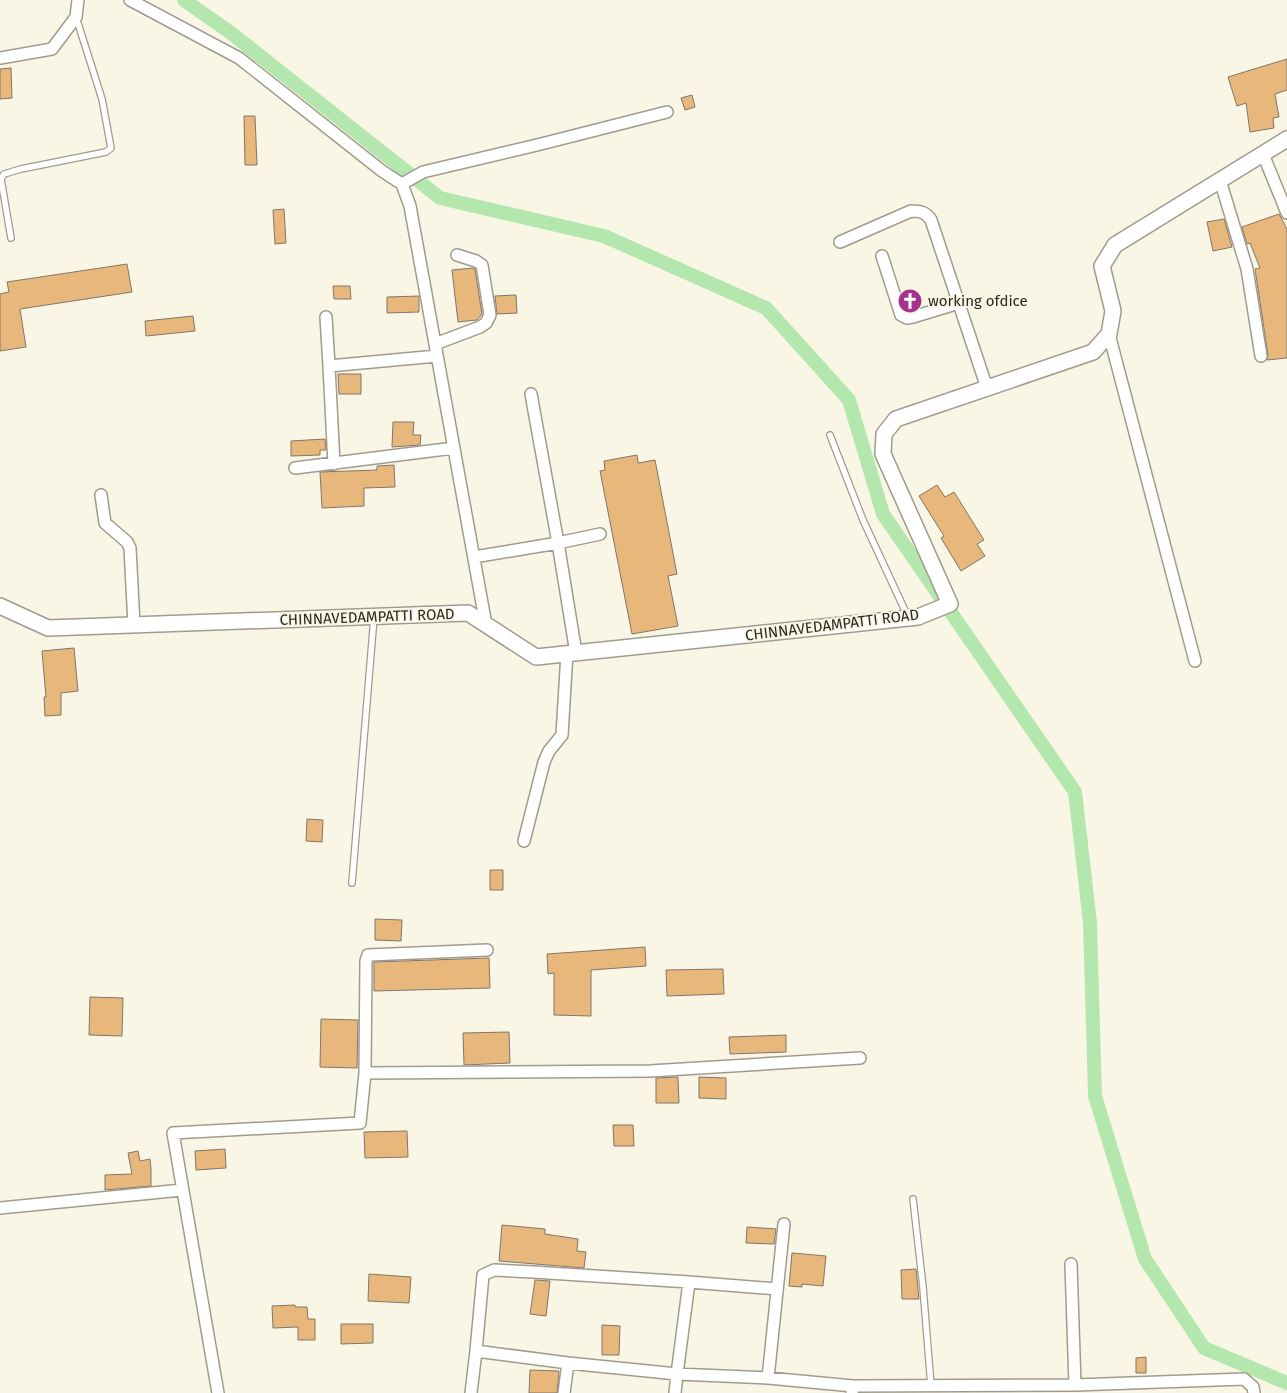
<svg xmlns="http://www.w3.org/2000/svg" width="1287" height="1393" font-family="'Fira Sans',sans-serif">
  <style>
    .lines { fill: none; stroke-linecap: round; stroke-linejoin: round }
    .canal { stroke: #b4e7ad; stroke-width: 14 }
    .building { fill: #e8b77c; stroke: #80766a }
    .lane-casing { stroke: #a09c8d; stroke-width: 8 }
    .street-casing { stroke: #a09c8d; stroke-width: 14 }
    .secondary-casing { stroke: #a09c8d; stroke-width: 18 }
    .lane { stroke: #fff; stroke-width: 5.5 }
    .street { stroke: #fff; stroke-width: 11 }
    .secondary { stroke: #fff; stroke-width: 15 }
    .labels { text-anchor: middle; stroke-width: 4; stroke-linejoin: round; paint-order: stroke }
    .poi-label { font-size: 15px; fill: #292822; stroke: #faf6e6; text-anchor: start }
    .street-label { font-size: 15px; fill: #292822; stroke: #faf6e6 }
  </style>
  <rect width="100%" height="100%" fill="#faf6e6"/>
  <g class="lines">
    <path class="canal" d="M184 0 231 33 440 198 604 236 766 308 849 400 883 514 1075 792 1090 923 1095 1096 1145 1259 1204 1348 1287 1383"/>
  </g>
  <path class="building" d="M1287 59V90L1275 94 1279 117 1273 118 1274 128 1250 132 1246 103 1237 106 1228 77Z
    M11 68 12 98 0 99V69Z
    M692 95 695 107 685 110 681 98Z
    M244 116H255L257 165H245Z
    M284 209 286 243 275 244 273 210Z
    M1279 214 1287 229V358L1267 360 1268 355 1255 269 1260 268 1250 243 1247 244 1242 227Z
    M1224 219 1232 247 1213 251 1207 222Z
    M127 264 132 292 20 309 26 347 0 351V294L9 292 7 282Z
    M473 268 475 269 482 314 477 320 458 322 452 270Z
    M333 286H350L351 299H334Z
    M516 295 517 313 497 314 495 296Z
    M419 296V312L387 313V297Z
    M193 316 195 331 146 336 145 321Z
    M338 374H361V394H339Z
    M393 422H414L413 435H421L420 445 392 447Z
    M325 439 326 450H320V455L291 456V441Z
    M637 455 638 463 655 460 677 574 668 576 678 626 632 634 600 471 605 470 604 461Z
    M394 465 395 487 364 488V506L322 508 320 472 377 470V466Z
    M937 485 945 497 954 492 984 540 977 544 985 556 961 571 941 538 944 536 919 496Z
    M74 648 78 691 61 693V715L45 716 44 697H46L42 651Z
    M307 819 323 820 322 842 306 841Z
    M490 870H503V890H490Z
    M375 919 402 920 401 941 375 940Z
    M645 947 646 966 591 970V1016L554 1015V973L548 974 547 954Z
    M489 958 490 988 374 991V962Z
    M723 969 724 994 667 996 666 970Z
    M90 997 123 998 122 1036 89 1035Z
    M321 1019 358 1020 357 1068 320 1067Z
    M509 1032 510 1063 464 1065 463 1033Z
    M786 1035V1052L730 1054 729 1037Z
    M678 1077 679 1103H656V1078Z
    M699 1077 726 1078V1099L699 1098Z
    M613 1125H633L634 1146H614Z
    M407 1131 408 1157 365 1158 364 1132Z
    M225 1149 226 1168 196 1170 195 1151Z
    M138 1151 140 1161 150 1159 151 1169V1186L105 1190V1175L132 1174 128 1153Z
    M502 1225 545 1229V1234L578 1239 577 1251 586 1252 584 1268 499 1261Z
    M747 1227 776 1229 774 1244 746 1243Z
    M792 1253 826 1256 823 1286 802 1284V1287L789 1286Z
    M916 1269 919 1299H902L901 1270Z
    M369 1274 411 1277 409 1303 368 1301Z
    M535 1280 550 1281 546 1316 530 1314Z
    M295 1305V1307H307L308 1319H315V1340H298V1327L273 1328 272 1306Z
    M341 1324H373V1343L341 1344Z
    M602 1325 620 1326 619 1355H602Z
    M1146 1357V1373H1136V1358Z
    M530 1370 559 1371 557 1393H529Z"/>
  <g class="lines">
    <defs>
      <path id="lane" d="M11 238 1 179 4 174 21 169 106 152 111 148 102 99 76 17
        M830 435 863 520 908 617
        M352 883 374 617
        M913 1199 923 1287 931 1386"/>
      <path id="street" d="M130 0 239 58 382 171 402 184 410 206 486 625
        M0 58 52 49 76 17 78 0
        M1263 154 1287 213
        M1220 180 1247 269 1261 356
        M402 184 423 172 537 145 667 112
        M840 242 911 211C920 211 926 212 931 220L987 388
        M882 256 901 315 907 318 913 317 959 303
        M326 317 329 366
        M1109 334 1195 661
        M435 344 480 327 486 323 490 315 482 265 476 261 457 255
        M531 394 558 543 600 534
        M334 464 329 366 437 356
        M295 468 454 448
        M101 495 105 523 127 542 130 548 134 625
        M474 557 558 543 576 653
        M524 841 544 762 549 751 562 735 567 653
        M365 1073 366 961 368 955 487 950
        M0 1208 182 1190
        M1071 1264 1075 1385
        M689 1282 777 1289
        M768 1378 784 1224
        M218 1393 173 1133 360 1123 365 1073 650 1071 860 1058
        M471 1393 476 1351
        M564 1393 568 1363
        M675 1393 677 1374 568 1363 476 1351 483 1275 494 1270 533 1272 689 1282 677 1374 768 1378 853 1386
        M852 1393 853 1386 1075 1385 1244 1379 1253 1387 1254 1393"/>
      <path id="secondary" d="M0 606 48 628 468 613 536 657 918 617 950 604 883 454 884 434 896 419 1093 352 1109 334 1113 311 1102 266 1115 245 1287 139"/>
    </defs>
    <use href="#lane" class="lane-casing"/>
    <use href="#street" class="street-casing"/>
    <use href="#secondary" class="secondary-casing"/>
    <use href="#lane" class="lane"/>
    <use href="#street" class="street"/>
    <use href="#secondary" class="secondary"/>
  </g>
  <defs>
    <symbol id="church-disc" viewBox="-11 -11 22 22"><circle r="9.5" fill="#a5338e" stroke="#faf6e6"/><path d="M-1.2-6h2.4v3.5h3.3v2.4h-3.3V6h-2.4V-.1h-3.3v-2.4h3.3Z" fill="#fff"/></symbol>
  </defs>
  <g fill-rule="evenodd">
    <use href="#church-disc" x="896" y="287" width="28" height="28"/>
  </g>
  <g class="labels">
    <g class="poi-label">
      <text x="928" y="306">working ofdice</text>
    </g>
    <g class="street-label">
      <text transform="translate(367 617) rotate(-2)" y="5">CHINNAVEDAMPATTI ROAD</text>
      <text transform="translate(832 625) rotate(-7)" y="5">CHINNAVEDAMPATTI ROAD</text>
    </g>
  </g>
</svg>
